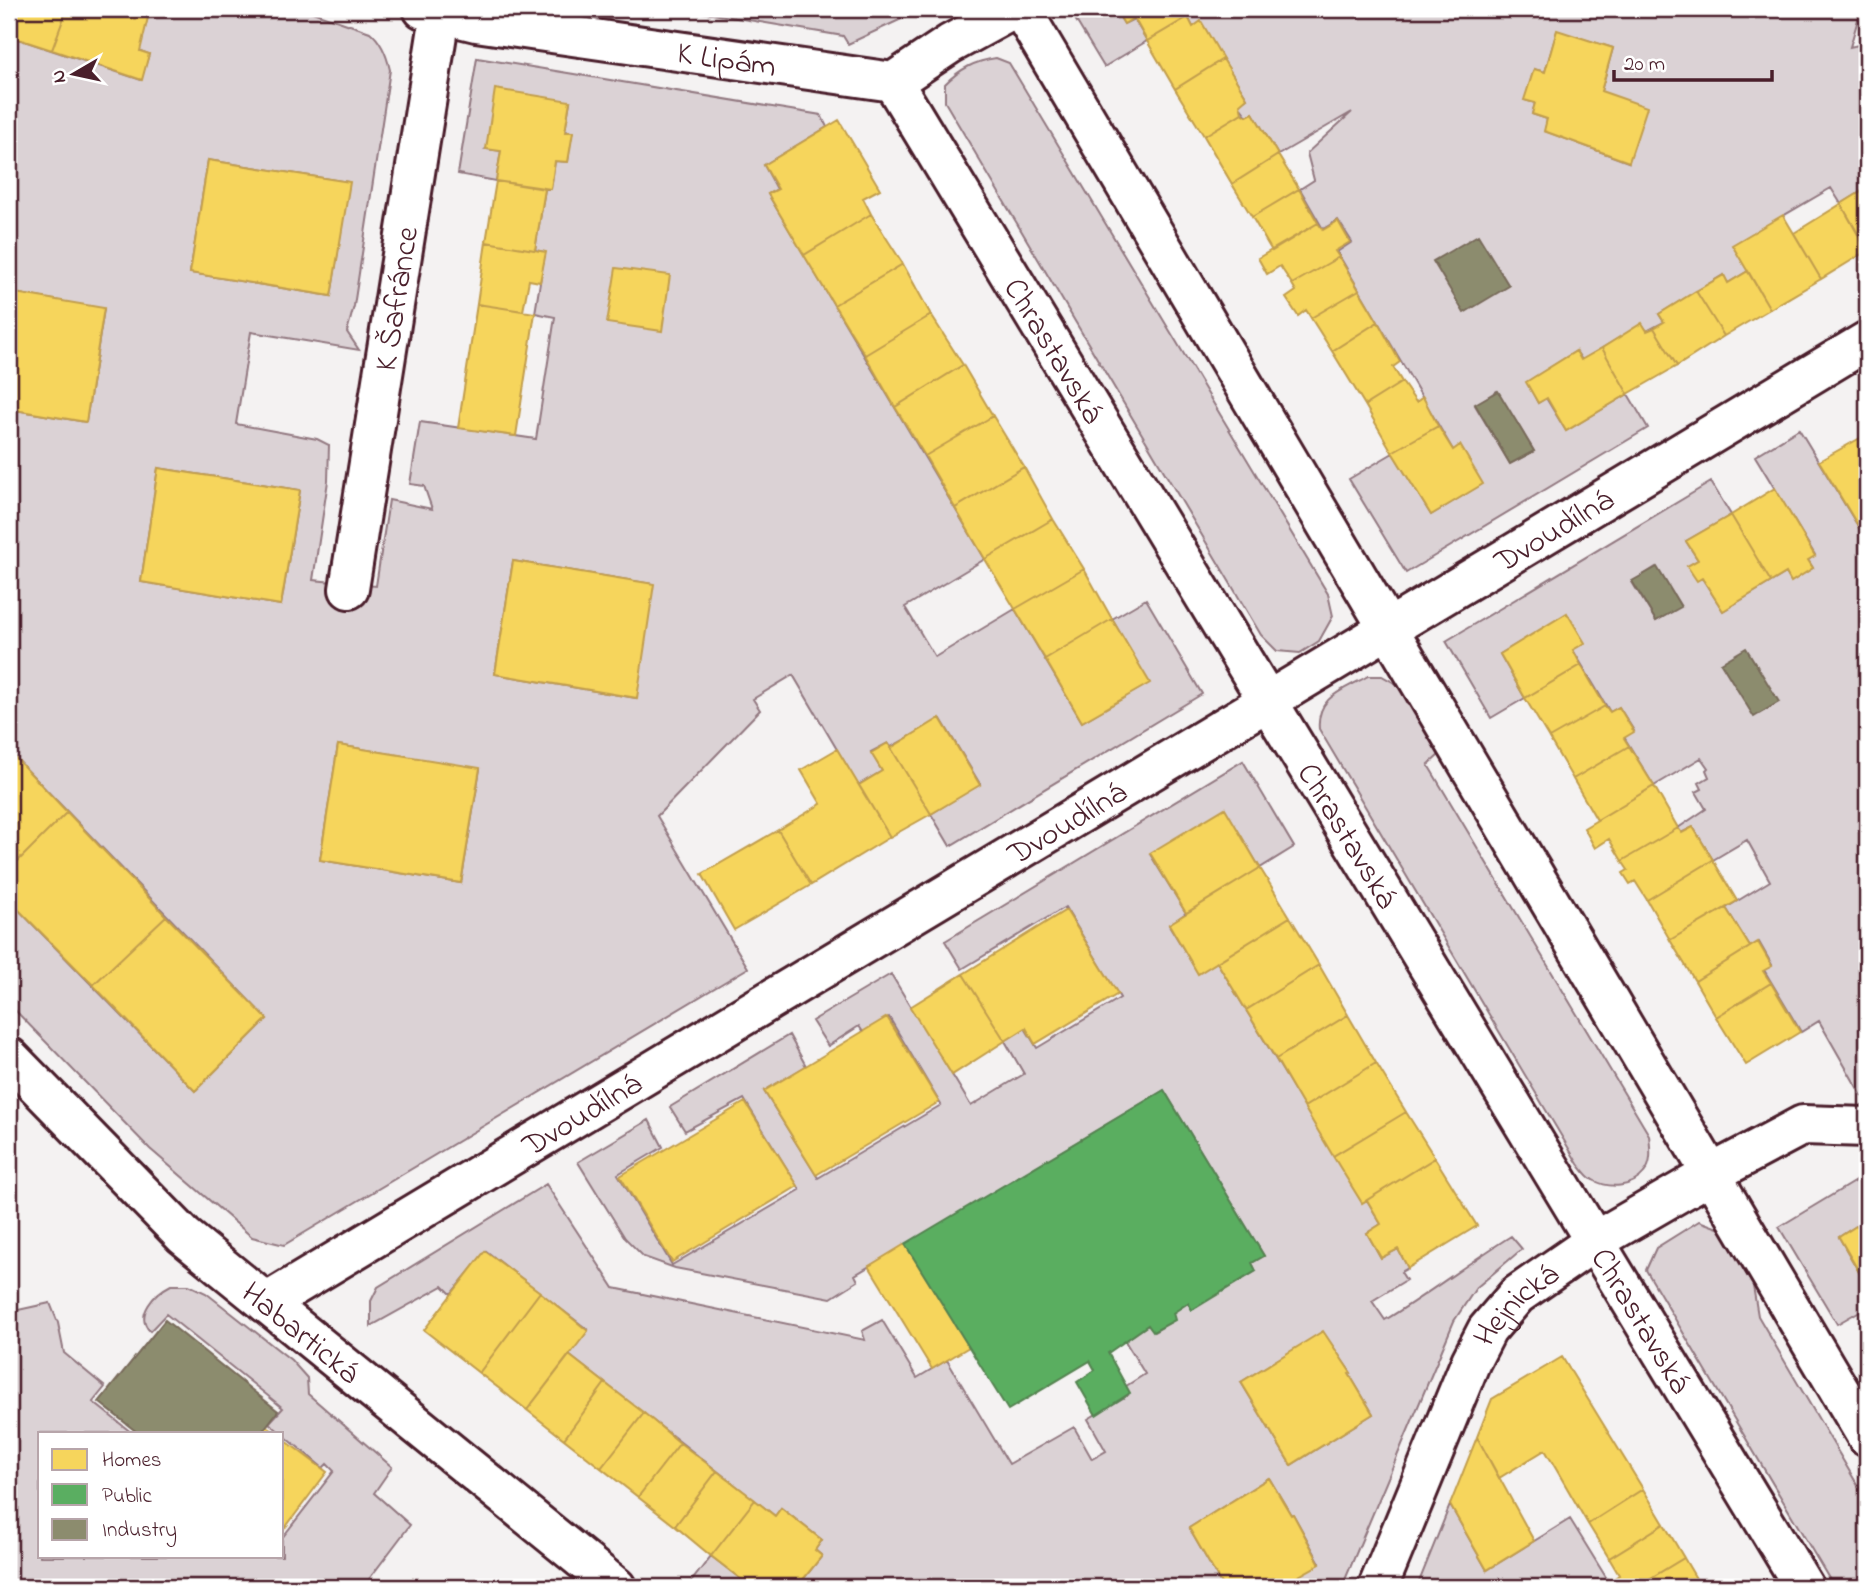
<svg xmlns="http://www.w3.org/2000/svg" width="1876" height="1596" font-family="'Indie Flower',sans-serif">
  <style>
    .green { fill: #dbd2d5; stroke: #927880; stroke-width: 2; fill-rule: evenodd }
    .homes { fill: #f6d55c; stroke: #c29e4d; stroke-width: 2 }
    .public { fill: #5aae61; stroke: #558351; stroke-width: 2 }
    .industry { fill: #8c8c6e; stroke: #786b5a; stroke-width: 2 }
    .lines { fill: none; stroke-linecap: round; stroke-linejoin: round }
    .minor-casing { stroke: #4a1f2b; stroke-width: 44 }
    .minor { stroke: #fff; stroke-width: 38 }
    .labels { text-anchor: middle; stroke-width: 7; stroke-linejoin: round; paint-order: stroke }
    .street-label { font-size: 32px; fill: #4a1f2b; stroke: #fff }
  </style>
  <rect width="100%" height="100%" fill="#f4f2f2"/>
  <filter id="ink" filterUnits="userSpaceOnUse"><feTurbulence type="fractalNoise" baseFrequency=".0143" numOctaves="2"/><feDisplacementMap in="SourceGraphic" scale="14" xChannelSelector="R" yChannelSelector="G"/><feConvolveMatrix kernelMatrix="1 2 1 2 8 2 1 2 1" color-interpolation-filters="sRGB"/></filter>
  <g filter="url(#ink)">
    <path class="green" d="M150 9H304L370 32C381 41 387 56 390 70L354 306 347 332 359 350 251 332 236 424 317 439 329 445 328 481 313 580 376 586 389 500 432 509 424 486 410 484 420 422 536 439 555 317 535 313 545 252 535 250 545 189H551L555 161 568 162 572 132 565 131 570 102 486 149 501 151 496 181 458 174 477 58 821 115 827 127 764 165 777 189 768 194 985 559 905 607 935 657 1015 609 1082 722 1149 683 1112 619 1146 599 1202 694 950 846 931 814 980 784 941 719 891 747 888 743 871 752 882 771 858 785 793 675 753 699 760 710 657 816 748 968 284 1245 252 1237 150 1149 9 1004V900L195 1091 267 1019 9 751V409L86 422 104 309 9 292V36L141 80 149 54 138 50ZM208 160 349 182 331 296 190 273ZM158 468 300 490 281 605 141 582ZM513 561 653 584 636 698 495 674ZM338 745 480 769 461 883 320 860Z
      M683 9H923L848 44 843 36Z
      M1069 9H1115L1124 24 1134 19 1147 41 1104 67Z
      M1197 9H1861L1850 47 1867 43V188L1841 204 1831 188 1733 245 1748 271 1728 283 1723 275 1659 314 1664 322 1647 331 1642 324 1582 360 1576 351 1527 382 1538 403 1546 398 1566 431 1628 394 1648 428 1406 573 1349 479 1393 453 1431 515 1482 484 1453 450 1337 252 1352 242 1338 220 1323 229 1300 189 1314 180 1307 153 1352 112 1278 155 1253 113 1247 116 1238 104 1247 98 1200 23 1193 27 1188 17 1198 11ZM1557 31 1613 48 1601 91 1628 162 1545 131 1547 119 1532 114 1535 103 1525 100 1534 69 1545 72ZM1497 391 1534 451 1510 464 1475 405Z
      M996 58 1009 63 1328 594 1333 616 1319 641 1300 653 1277 651 1261 635 945 102V84C960 69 975 61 996 58Z
      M1799 429 1867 541V1097L1862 1096 1819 1021 1801 1032 1764 970 1772 965 1759 942 1750 947 1726 908 1770 881 1747 840 1713 860 1693 827 1681 833 1678 828 1706 809 1696 792 1702 789 1699 783 1709 777 1706 770 1708 768 1701 758 1654 786 1624 737 1634 731 1619 707 1610 712 1573 650 1567 614 1500 654 1525 698 1491 718 1446 641 1711 482 1731 515 1686 541 1698 560 1688 566 1702 578 1723 611 1786 573 1791 581 1813 568 1808 560 1815 555 1755 456ZM1656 567 1680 606 1656 621 1632 582Z
      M1368 676H1382L1398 685 1439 755 1428 765 1649 1135C1650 1147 1653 1163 1644 1173 1632 1188 1609 1189 1593 1180 1587 1177 1582 1169 1578 1164L1319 729C1316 696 1344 690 1368 676Z
      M1243 761 1294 847 1260 868 1225 809 1150 854 1186 913 1169 925 1198 973 1217 962 1362 1202 1367 1200 1381 1224 1367 1233 1381 1258 1398 1249 1408 1268 1401 1272 1406 1280 1372 1301 1385 1320C1428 1294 1468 1263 1511 1236L1522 1249 1476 1288 1454 1321 1342 1587H1279L1320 1563 1293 1514 1291 1515 1269 1478 1189 1528 1223 1587H797L822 1556 815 1550 822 1540 781 1508 775 1516 569 1355 588 1330 486 1251 451 1294 443 1286 371 1326V1301L378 1287 546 1184 614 1288 865 1340 862 1331 882 1320 917 1378 947 1360 1009 1464 1074 1427 1092 1459 1106 1451 1088 1419 1128 1395 1123 1388 1145 1374 1125 1341 1148 1325 1154 1332 1174 1320 1171 1313 1188 1303 1192 1309 1256 1271 1252 1263 1264 1256 1164 1090 855 1275 858 1281 831 1298 675 1268 644 1257 625 1238 578 1162 649 1120 663 1147 618 1174 672 1265 800 1190 744 1099 685 1131 670 1107 789 1035 806 1066 764 1091 818 1178 941 1105 889 1017 863 1032 859 1026 828 1046 812 1021 891 974 971 1106 1024 1074 1005 1041 1025 1028 1037 1048 1120 998 1065 907 962 969 945 941ZM1323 1332 1351 1373 1349 1374 1373 1414 1291 1465 1241 1382Z
      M1867 1174V1219L1839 1237 1867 1286V1307L1837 1324 1779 1227Z
      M1699 1221 1726 1231 1751 1274 1758 1316 1867 1501V1587H1834L1646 1270 1656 1248Z
      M171 1285H189L206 1293 291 1360 307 1378 308 1394 392 1467 374 1493 410 1525 363 1587H9V1312L50 1303 58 1323 64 1353 105 1387 93 1402 132 1433H40V1556H282V1538L334 1471 327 1464 323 1468 269 1423 283 1408 166 1314 150 1331C134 1315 155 1293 171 1285Z
      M1450 1505 1487 1570 1570 1519 1612 1587H1471L1461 1583 1459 1587H1417Z
      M711 1556 751 1587H689L688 1586Z"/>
    <path class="homes" d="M9 9H67L52 50 9 36Z
      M67 9H150L140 51 149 54 142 80 52 50Z
      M1115 9H1182L1188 17 1147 41 1134 18 1124 24Z
      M1188 17 1193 27 1201 21 1223 59 1175 89 1147 41Z
      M1557 30 1613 48 1601 91 1647 107 1629 162 1544 131 1547 119 1532 114 1535 103 1524 100 1534 69 1545 72Z
      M1223 59 1247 98 1240 104 1242 113 1204 136 1175 89Z
      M495 89 570 101 565 132H573L568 162 555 161 551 189 496 181 501 151 486 149Z
      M1242 113 1247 116 1253 113 1278 155 1232 184 1204 136Z
      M839 120 880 189 863 198 871 214 804 255 768 194 778 189 764 165Z
      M1278 155 1299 189 1252 217 1232 184Z
      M208 160 350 182 331 296 190 273Z
      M496 181 545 189 535 250 486 242Z
      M1867 188V249L1841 204Z
      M1299 189 1318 223 1272 251 1252 217Z
      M1841 204 1867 251 1821 279 1794 233Z
      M871 214 903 264 834 305 804 255Z
      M1783 215 1821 279 1770 309 1732 245Z
      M1338 221 1350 242 1335 251 1339 257 1292 284 1280 266 1267 274 1258 258 1318 223 1323 230Z
      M486 242 546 252 540 282 529 280 523 311 477 304Z
      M1339 257 1359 290 1311 318 1306 310 1298 316 1286 298 1296 291 1292 284Z
      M903 264 931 315 865 355 834 305Z
      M616 268 670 275 662 331 607 323Z
      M1748 271 1770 309 1724 336 1696 291 1724 275 1728 283Z
      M1359 290 1378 322 1332 351 1311 318Z
      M1696 291 1724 336 1677 366 1654 328 1664 322 1659 314Z
      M9 292 104 308 86 422 9 409Z
      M477 304 535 313 516 436 458 428Z
      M931 315 963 365 895 407 865 355Z
      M1378 322 1400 362 1393 367 1402 382 1365 405 1332 351Z
      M1642 323 1647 331 1654 328 1677 366 1628 394 1602 348Z
      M1602 348 1628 394 1566 431 1547 398 1538 403 1526 382 1576 351 1581 360Z
      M963 365 993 416 925 456 895 407Z
      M1402 382 1416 402 1423 397 1438 426 1392 452 1365 405Z
      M993 416 1024 467 955 508 925 456Z
      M1438 426 1453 450 1460 445 1483 484 1431 515 1392 452Z
      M1862 437 1867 445 1866 539 1819 461Z
      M1024 467 1053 519 985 559 955 508Z
      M158 468 300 490 281 605 141 582Z
      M1775 488 1815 556 1808 560 1813 568 1791 582 1786 573 1771 582 1731 515Z
      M1731 515 1771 582 1723 611 1702 578 1697 581 1687 566 1698 560 1686 541Z
      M1053 519 1084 569 1015 609 985 559Z
      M513 561 654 584 637 698 495 674Z
      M1084 569 1112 619 1045 659 1015 609Z
      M1567 613 1585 643 1573 650 1581 665 1525 698 1500 654Z
      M1112 619 1150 683 1082 722 1045 659Z
      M1581 665 1605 706 1549 738 1525 698Z
      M1605 706 1610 712 1619 707 1634 732 1624 738 1629 746 1573 779 1549 738Z
      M940 718 980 785 931 814 891 748Z
      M888 743 931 814 890 837 859 785 882 771 871 753Z
      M338 745 480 768 461 883 320 860Z
      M1629 746 1654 786 1597 820 1573 779Z
      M837 749 890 837 811 885 778 830 821 804 801 770Z
      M9 751 67 812 9 870Z
      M1654 786 1678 828 1622 861 1609 839 1595 848 1584 828Z
      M1225 808 1260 868 1186 913 1150 853Z
      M67 812 166 916 93 985 9 900V870Z
      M1693 827 1713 860 1647 900 1635 881 1630 884 1623 873 1628 870 1622 861 1678 828 1682 833Z
      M778 830 811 885 734 930 702 874Z
      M1713 860 1737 901 1670 940 1647 900Z
      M1260 868 1290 917 1198 974 1169 924Z
      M1726 908 1750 947 1695 981 1670 940Z
      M1066 910 1118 994 1035 1044 1026 1028 1005 1041 963 974Z
      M166 916 267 1019 195 1091 93 985Z
      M1290 917 1319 965 1246 1010 1217 962Z
      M1758 942 1772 966 1763 971 1771 983 1716 1017 1695 981Z
      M1319 965 1348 1015 1276 1059 1246 1010Z
      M963 974 1005 1041 952 1075 910 1007Z
      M1771 983 1800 1032 1746 1065 1716 1017Z
      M1348 1015 1376 1063 1304 1107 1276 1059Z
      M887 1017 939 1102 816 1175 764 1091Z
      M1376 1063 1406 1112 1333 1156 1304 1107Z
      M745 1102 798 1186 672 1262 620 1176Z
      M1406 1112 1435 1158 1362 1203 1333 1156Z
      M1435 1158 1477 1226 1408 1268 1398 1249 1381 1258 1367 1233 1381 1224 1367 1200Z
      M1867 1219V1286L1839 1237Z
      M905 1244 969 1347 932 1369 869 1266Z
      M485 1251 540 1292 479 1373 424 1330Z
      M540 1292 588 1331 527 1410 479 1373Z
      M1323 1331 1351 1373 1349 1374 1373 1414 1291 1465 1241 1382Z
      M569 1355 605 1383 564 1439 527 1410Z
      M1562 1357 1643 1489 1588 1524 1545 1450 1499 1478 1477 1437 1492 1399Z
      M605 1383 644 1413 601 1468 564 1439Z
      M644 1413 680 1443 638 1497 601 1468Z
      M266 1426 276 1433H261Z
      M1477 1437 1534 1541 1487 1570 1450 1505Z
      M282 1438 327 1472 282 1532Z
      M680 1443 717 1471 675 1526 638 1497Z
      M717 1471 755 1500 711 1556 675 1526Z
      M1269 1478 1291 1515 1293 1514 1320 1564 1279 1587H1223L1189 1528Z
      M1643 1489 1664 1524 1609 1558 1588 1524Z
      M755 1500 775 1516 781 1508 822 1540 815 1550 822 1556 797 1587H751L711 1556Z
      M1664 1524 1684 1558 1636 1587H1612L1609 1582 1619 1575 1609 1558Z
      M1684 1558 1701 1587H1636Z"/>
    <path class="public" d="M1164 1090 1264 1256 1252 1263 1256 1271 1192 1310 1188 1303 1173 1313 1175 1320 1153 1332 1148 1325 1108 1353 1130 1393 1096 1415 1077 1382 1095 1370 1090 1361 1008 1410 905 1244Z"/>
    <path class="industry" d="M1478 235 1509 286 1464 313 1433 261Z
      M1498 391 1534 451 1510 464 1475 404Z
      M1657 567 1681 607 1656 621 1632 581Z
      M1746 648 1779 702 1754 717 1721 663Z
      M165 1320 278 1411 261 1433H138L99 1402Z"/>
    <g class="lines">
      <defs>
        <g id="minor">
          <path id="s1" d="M423 9 476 22 893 82 950 44 1014 9"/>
          <path d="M1021 9 1867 1437"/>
          <path id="s2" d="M893 82 1804 1587"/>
          <path id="s3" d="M349 589 441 9"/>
          <path id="s4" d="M9 1057 184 1236 616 1587"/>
          <path id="s5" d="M266 1303 1867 341"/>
          <path id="s6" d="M1378 1587 1471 1361 1487 1330 1517 1295 1595 1241 1711 1174 1803 1125 1867 1127"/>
        </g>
      </defs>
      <use href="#minor" class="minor-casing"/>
      <use href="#minor" class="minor"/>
    </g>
  </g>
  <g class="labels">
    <g class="street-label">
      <text dy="11" stroke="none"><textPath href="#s1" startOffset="308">K Lipám</textPath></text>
      <text dy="11" stroke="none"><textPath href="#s3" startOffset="294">K Šafránce</textPath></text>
      <text dy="11" stroke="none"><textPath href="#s2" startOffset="313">Chrastavská</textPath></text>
      <text dy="11" stroke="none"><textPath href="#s5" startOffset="1502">Dvoudílná</textPath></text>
      <text dy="11" stroke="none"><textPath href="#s5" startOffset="934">Dvoudílná</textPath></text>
      <text dy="11" stroke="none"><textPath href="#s2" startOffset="880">Chrastavská</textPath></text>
      <text dy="11" stroke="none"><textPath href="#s5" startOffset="368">Dvoudílná</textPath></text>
      <text dy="11" stroke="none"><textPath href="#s6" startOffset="318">Hejnická</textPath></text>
      <text dy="11" stroke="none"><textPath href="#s2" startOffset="1447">Chrastavská</textPath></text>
      <text dy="11" stroke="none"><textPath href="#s4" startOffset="402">Habartická</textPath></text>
    </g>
  </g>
  <rect width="1876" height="1596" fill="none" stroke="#fff" stroke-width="35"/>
  <rect x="18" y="18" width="1841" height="1561" fill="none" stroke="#4a1f2b" stroke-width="2.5" filter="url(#ink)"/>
  <rect x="38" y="1432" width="245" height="126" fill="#ffffff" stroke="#b7a5aa" stroke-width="2"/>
  <rect x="52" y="1449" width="35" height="21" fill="#f6d55c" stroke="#b7a5aa" stroke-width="2"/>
  <text x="102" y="1466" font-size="21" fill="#4a1f2b">Homes</text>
  <rect x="52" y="1484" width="35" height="21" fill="#5aae61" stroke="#b7a5aa" stroke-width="2"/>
  <text x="102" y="1502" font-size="21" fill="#4a1f2b">Public</text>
  <rect x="52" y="1519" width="35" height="21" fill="#8c8c6e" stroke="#b7a5aa" stroke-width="2"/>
  <text x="102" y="1536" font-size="21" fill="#4a1f2b">Industry</text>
  <g transform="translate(74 74) rotate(261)" stroke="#ffffff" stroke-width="5" paint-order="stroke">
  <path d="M0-5L12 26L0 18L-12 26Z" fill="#4a1f2b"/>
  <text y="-10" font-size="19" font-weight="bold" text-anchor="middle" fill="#4a1f2b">N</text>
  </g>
  <path d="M1614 70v10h158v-10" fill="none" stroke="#4a1f2b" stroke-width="3.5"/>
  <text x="1624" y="70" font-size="21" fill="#4a1f2b" stroke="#ffffff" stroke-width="5" paint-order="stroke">20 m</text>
</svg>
